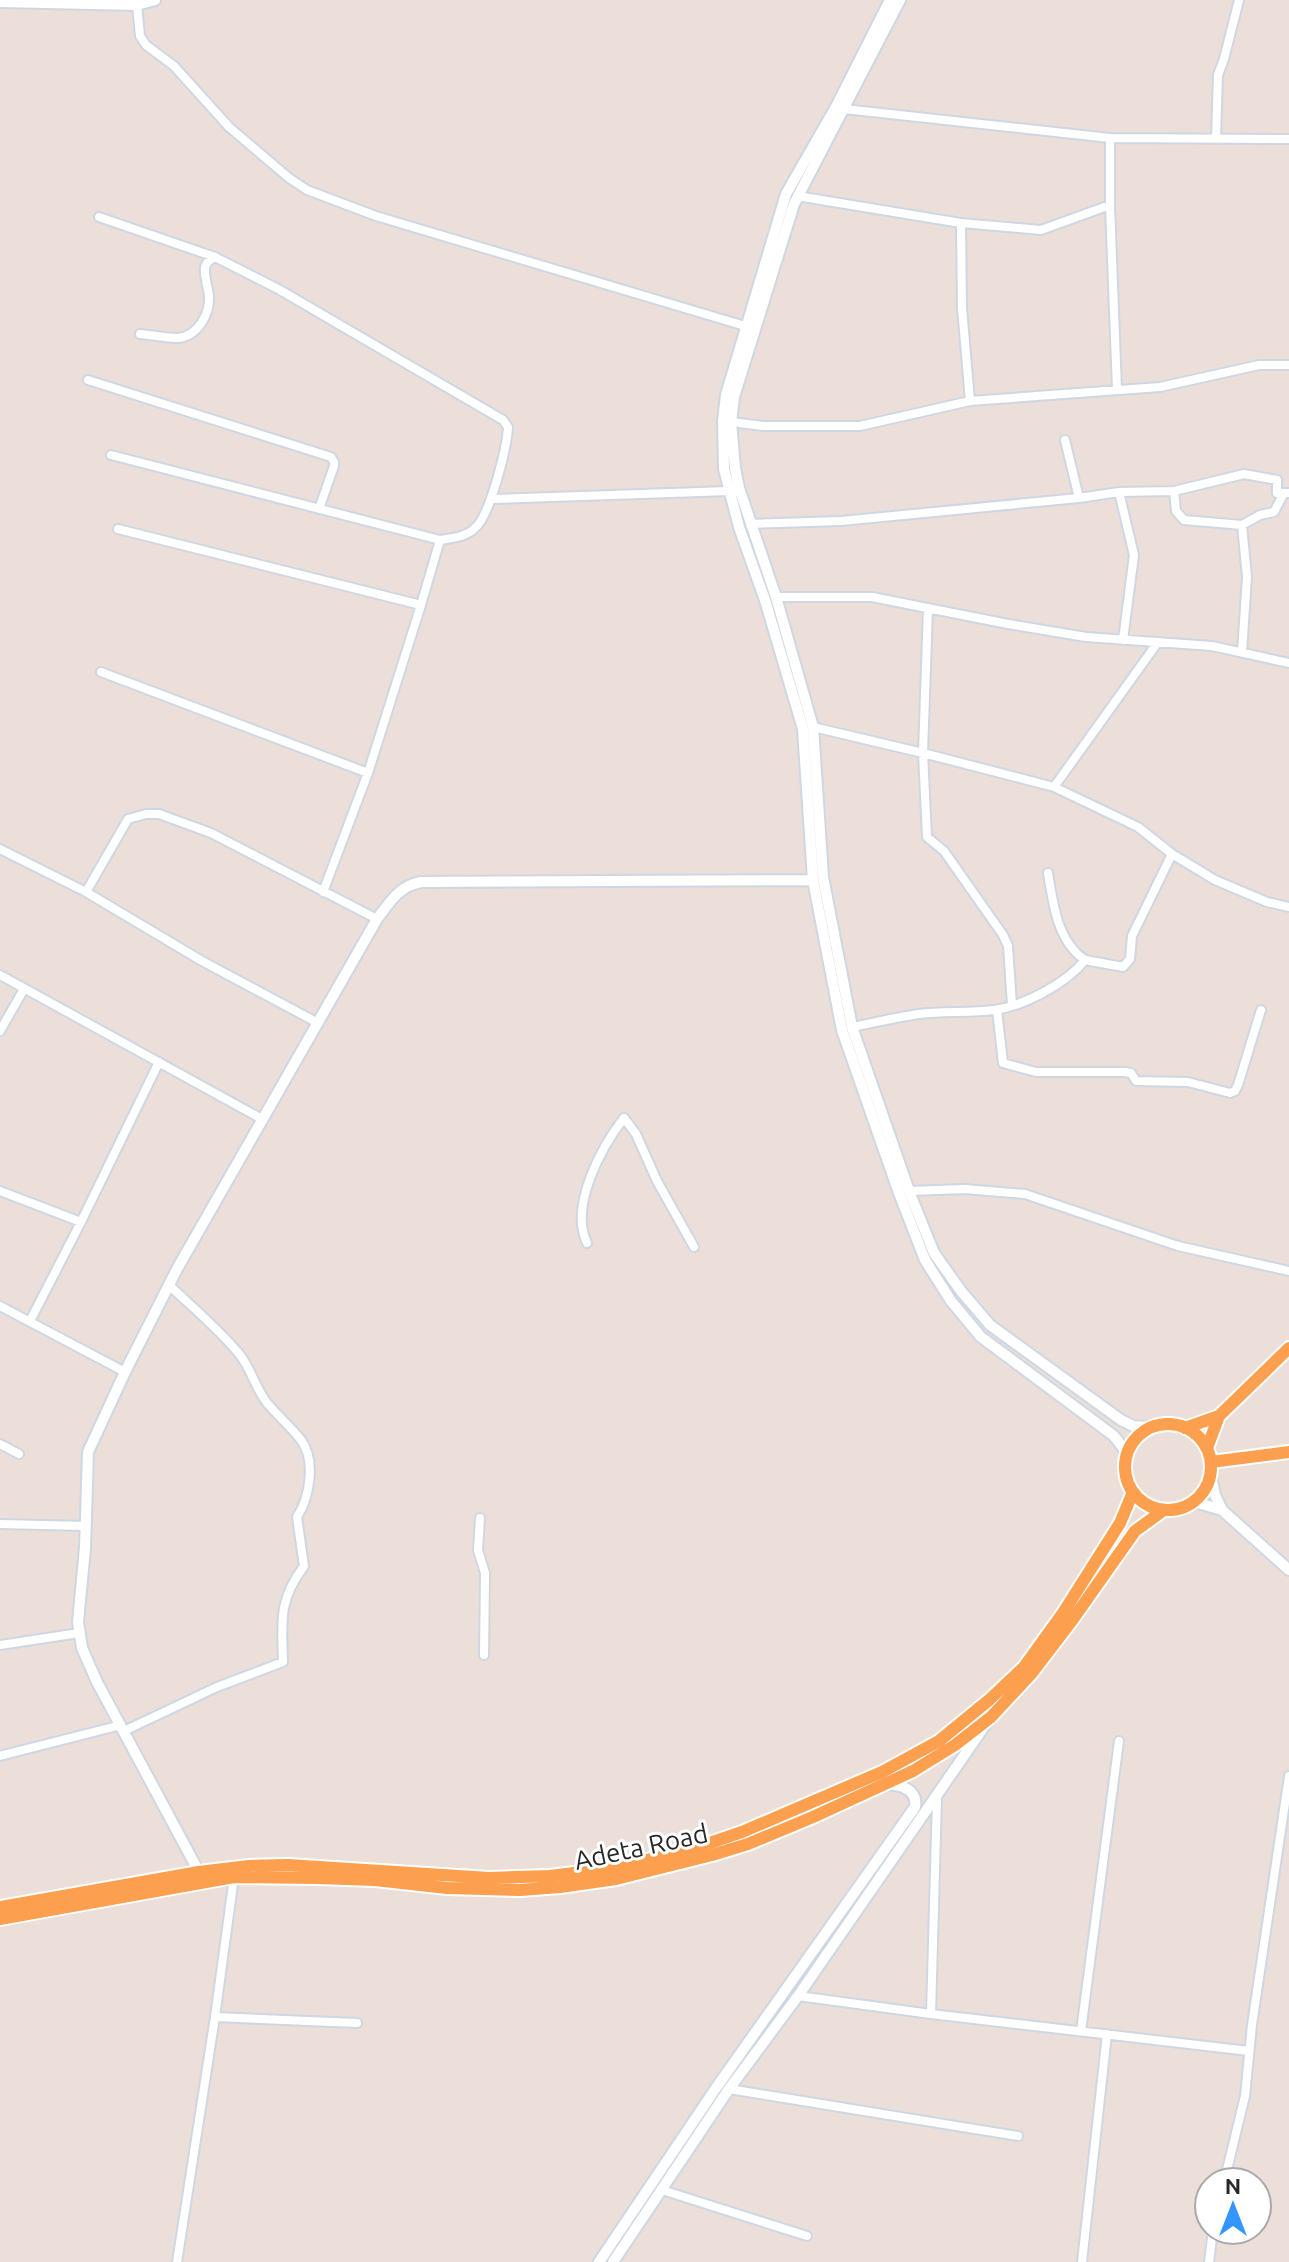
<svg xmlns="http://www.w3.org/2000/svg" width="1289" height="2262" font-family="Ubuntu,sans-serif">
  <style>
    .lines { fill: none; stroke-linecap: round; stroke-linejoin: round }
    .minor-casing { stroke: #ced8e3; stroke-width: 12 }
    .tertiary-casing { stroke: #ced8e3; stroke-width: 14 }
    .primary-casing { stroke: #fff; stroke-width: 16 }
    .minor { stroke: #fff; stroke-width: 8 }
    .tertiary { stroke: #fff; stroke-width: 10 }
    .primary { stroke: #fc9f4e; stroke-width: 12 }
    .labels { text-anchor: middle; stroke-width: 6; stroke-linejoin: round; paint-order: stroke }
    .street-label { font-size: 26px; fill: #282828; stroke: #fff }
  </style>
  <rect width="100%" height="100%" fill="#ecded9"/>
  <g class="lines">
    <defs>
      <path id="minor" d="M137 5 140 36 146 45 174 66 229 127 289 178 307 190 376 216 745 326
        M844 109 1110 138 1289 139
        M1110 138V205L1117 390
        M1216 139 1218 75 1224 59 1239 0
        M797 196 961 223 962 308 970 401
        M99 217 215 257 280 290 503 420 508 427C507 447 490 516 475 528 466 537 452 538 440 540L111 455
        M961 223 1041 230 1110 205
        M140 334C152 335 166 338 178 338 198 336 210 314 209 296 208 288 205 279 205 271 204 264 209 260 215 257
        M88 380 331 457 334 462V466L319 509
        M731 422 763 426H860L970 401 1160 387 1259 365H1289
        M1065 440 1079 498
        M1174 491 1244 474 1277 480V493H1284
        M1119 492 1134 555 1123 640
        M492 499 729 491
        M750 524 841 521 1079 498 1119 492 1174 491 1176 511 1184 520 1242 525 1260 515 1274 512 1284 493H1289
        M1242 525 1247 577 1242 652
        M118 529 421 605
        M776 597H872L1008 624 1086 637 1212 646 1289 663
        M928 608 923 753 927 837 944 851 1003 935 1008 946 1012 1005
        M101 672 368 773
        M813 727 923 753 1054 787 1138 827 1172 854 1215 880 1267 902 1289 907
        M1054 787 1158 642
        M0 849 86 892 202 961 318 1023
        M1048 873C1053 903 1057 941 1085 960
        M86 892 128 819 146 814H159L211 833 377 919
        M323 892 368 773 421 605 440 540
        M0 975 262 1119
        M997 1010 1003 1063 1036 1072H1125L1131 1073 1136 1081 1188 1082 1230 1093 1235 1091 1238 1085 1261 1010
        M852 1027C874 1023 897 1017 919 1014 944 1011 969 1013 994 1010 1024 1006 1067 983 1085 960L1123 967 1130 959 1132 936 1172 854
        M0 1031 24 989
        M0 1191 81 1222
        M909 1191 965 1189 1025 1194 1178 1246 1289 1271
        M587 1243C569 1206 602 1146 624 1118L636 1134 657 1181 694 1247
        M0 1306 125 1372
        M30 1321 81 1222 159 1062
        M0 1444 19 1454
        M480 1518 478 1550 485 1573 484 1655
        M0 1524 86 1526
        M0 1645 79 1633
        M124 1731 217 1687 283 1662C282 1621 278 1601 304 1566L297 1517C310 1497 316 1460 301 1440 291 1427 278 1416 267 1403 256 1389 251 1369 240 1355 219 1329 193 1308 169 1285
        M0 1756 121 1725
        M798 1996 931 2014 1249 2051
        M931 2014 937 1797
        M215 2017 357 2023
        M1081 2031 1119 1741
        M729 2089 1018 2136
        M1224 2182 1245 2096 1252 2025 1289 1776
        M662 2190 807 2236
        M177 2262 215 2017 234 1877
        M1082 2262 1107 2034
        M1209 2262 1213 2230"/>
      <path id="tertiary" d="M890 0 837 105 786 194 726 395 723 421 724 469 739 527 765 600 803 729 813 880 842 1030 899 1193 925 1260 951 1301 981 1337 1114 1436 1127 1453
        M900 0 794 204 734 397 731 422 735 468 739 488 776 597 813 727 823 877 852 1027 909 1191 934 1253 961 1291 990 1325 1121 1420 1133 1426 1153 1427
        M0 2 137 5 155 0
        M1211 1476 1215 1495 1222 1510
        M1195 1502 1222 1510 1289 1570
        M199 1872 97 1682 82 1648 78 1622 85 1548 88 1452 125 1372 177 1269 377 919C390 902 399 886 421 882L813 880
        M599 2262 716 2088 915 1807C918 1789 901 1785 886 1784
        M613 2262 729 2089 798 1996 988 1721"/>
      <path id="primary" d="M1125 1467a43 43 0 1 1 86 0a43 43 0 1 1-86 0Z
        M1185 1428 1219 1416
        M1207 1448 1219 1416 1289 1348
        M1211 1462 1289 1452
        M0 1907 199 1872 249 1866 288 1865 489 1878 550 1876 606 1869 660 1857 692 1849 742 1832 882 1772 939 1741 989 1700 1024 1667 1063 1613 1120 1523 1133 1492
        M0 1919 234 1877 318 1878 375 1880 447 1888 520 1890 560 1887 616 1879 712 1855 748 1844 813 1817 913 1771 955 1745 991 1717 1031 1674 1073 1619 1135 1531 1164 1510"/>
    </defs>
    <use href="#minor" class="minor-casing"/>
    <use href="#tertiary" class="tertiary-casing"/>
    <use href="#primary" class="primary-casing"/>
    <use href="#minor" class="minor"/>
    <use href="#tertiary" class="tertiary"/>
    <use href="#primary" class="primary"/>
  </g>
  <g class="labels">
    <g class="street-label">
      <text transform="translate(641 1847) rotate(-12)" y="9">Adeta Road</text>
    </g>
  </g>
  <g transform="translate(1233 2206)"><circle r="38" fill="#ffffff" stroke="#a9a9a9" stroke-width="2"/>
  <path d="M0-6L14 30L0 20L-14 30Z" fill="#3397ff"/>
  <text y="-12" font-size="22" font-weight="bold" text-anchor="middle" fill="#282828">N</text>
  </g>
</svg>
